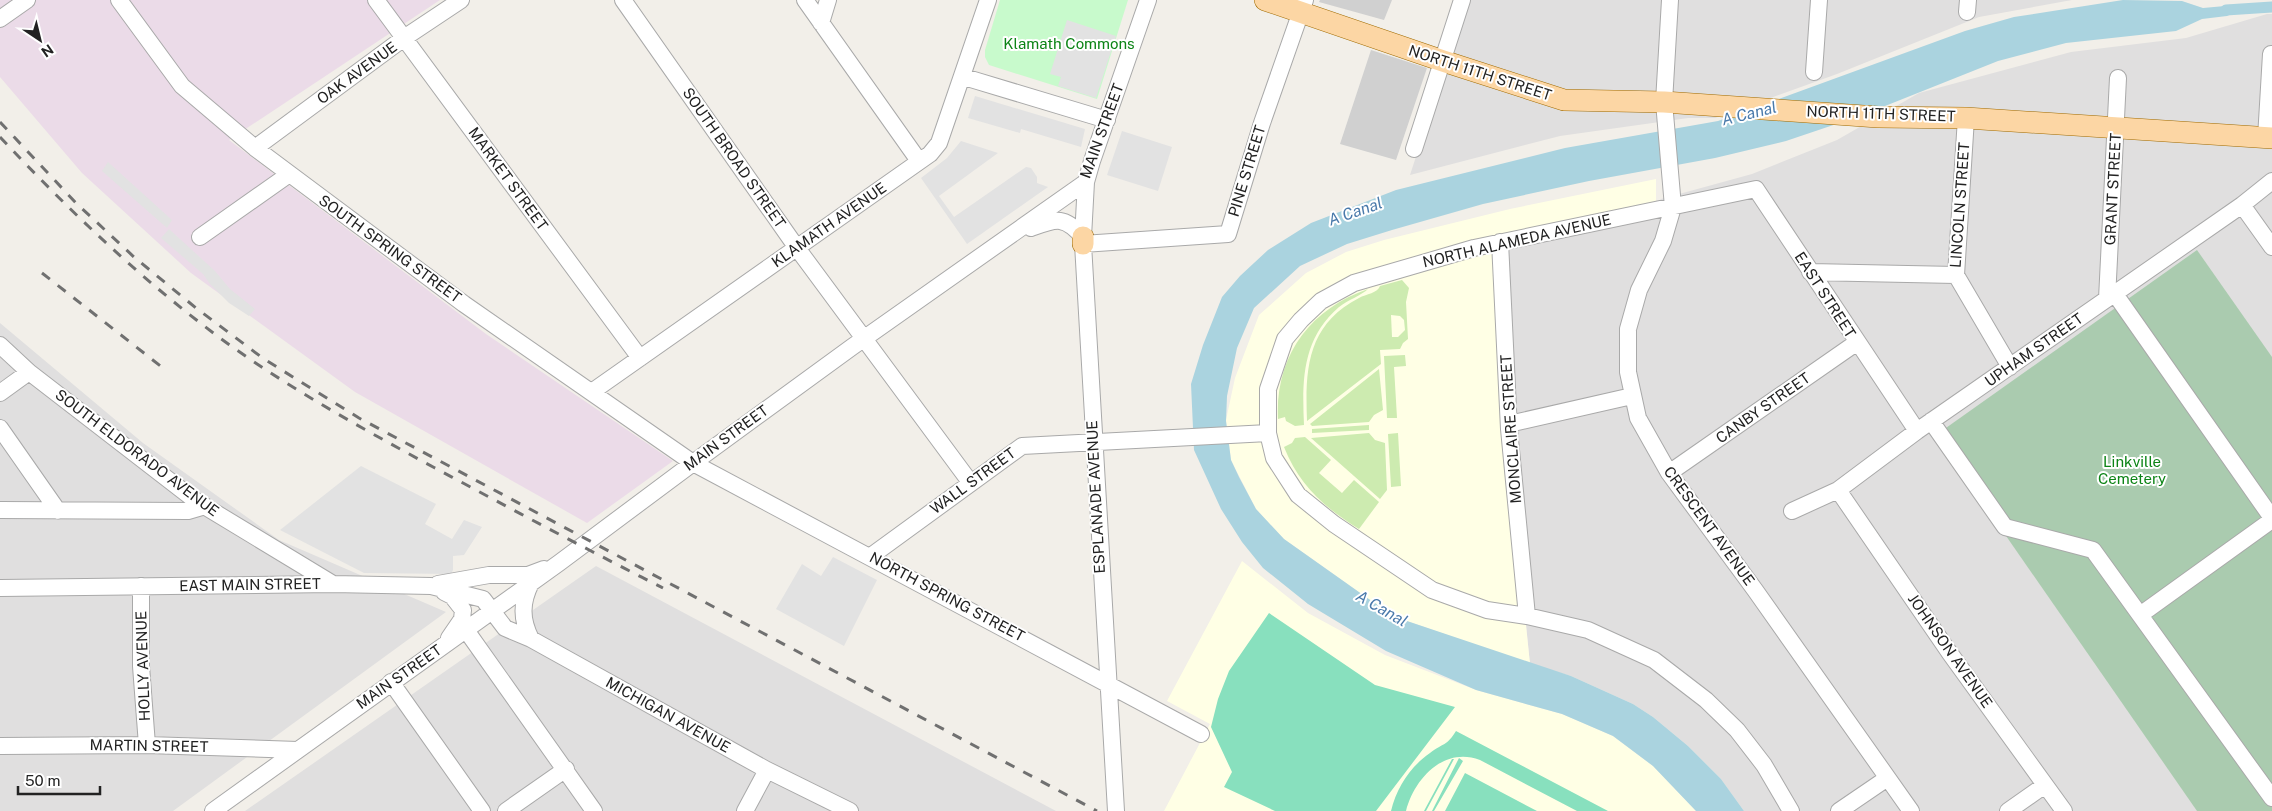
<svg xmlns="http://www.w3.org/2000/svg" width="2272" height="811" font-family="'Public Sans',sans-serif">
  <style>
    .residential { fill: #e0dfdf }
    .industrial { fill: #ebdbe8 }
    .education { fill: #ffffe5 }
    .religious { fill: #d0d0d0 }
    .grass { fill: #cdebb0; fill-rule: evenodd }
    .cemetery { fill: #aacbaf }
    .park { fill: #c8facc }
    .pitch { fill: #88e0be }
    .parking { fill: #e2e2e2 }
    .water { fill: #aad3df }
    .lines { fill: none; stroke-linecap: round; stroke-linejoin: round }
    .canal { stroke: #aad3df; stroke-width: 11 }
    .minor-casing { stroke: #a9a9a9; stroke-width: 18 }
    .major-casing { stroke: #a06b00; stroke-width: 22 }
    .minor { stroke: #fff; stroke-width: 16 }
    .major { stroke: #fcd6a4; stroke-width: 21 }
    .rail { stroke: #707070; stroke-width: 3; stroke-dasharray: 10 10; stroke-linecap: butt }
    .labels { text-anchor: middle; stroke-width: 4; stroke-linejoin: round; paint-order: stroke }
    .park-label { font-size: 15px; fill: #0c8416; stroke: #fff }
    .street-label { font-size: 15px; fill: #222; stroke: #fff }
    .water-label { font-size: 16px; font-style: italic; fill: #4a7aab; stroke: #fff }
  </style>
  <rect width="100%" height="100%" fill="#f2efe9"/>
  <path class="residential" d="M1467 0H2072L1979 17 1837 74 1715 118H1688L1560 136 1410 175Z
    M2267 14H2272V811H1744L1721 779 1688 746 1653 717 1633 704 1571 676 1530 664 1498 353 1494 239 1656 204 1661 199 1752 174 1837 140 1919 93 2071 52 2186 38Z
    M0 323 143 443 279 540 446 612 173 811H0Z
    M596 566 1056 811H245Z"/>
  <path class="industrial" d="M0 0H440L229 140 486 334 673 461 587 523 355 392 191 273 82 173 0 77Z"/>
  <path class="education" d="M1656 179V204L1494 239 1498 353 1530 664 1407 621 1373 602 1284 539 1256 509 1231 460 1226 420 1235 378 1259 315 1306 273 1346 252 1384 240 1510 209Z
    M1242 561 1308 613 1385 655 1476 690 1562 714 1613 736 1653 766 1696 811H1164L1210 724 1167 701Z"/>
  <path class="religious" d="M1320 0H1392L1384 20 1319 2Z
    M1371 50 1427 68 1396 160 1340 144Z"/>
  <path class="grass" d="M1402 280 1409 288 1406 302 1408 339 1403 343 1400 349 1380 350 1381 364 1307 421C1305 369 1307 325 1359 298 1366 294 1378 293 1380 286ZM1391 315 1400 316 1404 320 1405 330 1398 337H1392Z
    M1368 289C1362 295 1348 300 1339 307 1302 339 1302 380 1304 425L1295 426 1286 421 1285 417 1278 419C1275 356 1310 309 1368 289Z
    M1405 355 1406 366 1394 367 1397 418H1387L1384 356Z
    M1379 369 1383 410 1374 415 1369 422 1312 426 1310 424Z
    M1369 425V430L1312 433V429Z
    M1369 433 1375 440 1385 443 1387 490 1380 499 1311 438Z
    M1398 433 1401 486 1391 487 1388 434Z
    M1305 437 1331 460 1319 473 1342 493 1354 480 1379 502 1359 529C1325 508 1299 485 1284 447L1292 443 1295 438Z"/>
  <path class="cemetery" d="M2197 250 2272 357V811H2197L1936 435Z"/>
  <path class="park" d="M1000 0H1128L1097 99 989 65 985 57V50Z"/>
  <path class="pitch" d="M1269 613 1375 685 1455 707 1376 811H1275L1224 787 1232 772 1211 727 1218 699 1229 671Z
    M1456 731 1608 811H1577L1480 760C1444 746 1414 779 1406 811H1391C1397 787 1410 767 1430 753 1443 743 1447 746 1456 731Z
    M1459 758 1463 761 1434 811H1432Z
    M1452 759H1454L1426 811H1424Z
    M1465 773 1537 811H1445Z"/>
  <path class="parking" d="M1067 20 1116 36 1096 98 1058 86 1061 77 1050 74Z
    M975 96 1085 129 1081 147 1021 129 1020 133 968 118Z
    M1122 131 1172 147 1158 191 1107 175Z
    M961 141 998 153 939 196 954 217 1026 167 1031 168 1037 177V183L1048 187 967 244 921 178 947 158Z
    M108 162 172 220 167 228 102 171Z
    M169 229 215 271 230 289 255 309 249 316 229 303 210 284 203 274 161 238Z
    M361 466 436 504 425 524 452 539 464 520 482 527 464 555 453 556V570L451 574 364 573 280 530Z
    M833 557 877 580 844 646 776 609 802 564 821 576Z"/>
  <path class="water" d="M2123 0 2182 1 2203 8 2236 5 2240 10 2227 16 2202 19 2176 31 2066 43 1998 61 1860 116 1786 141 1715 158 1589 181 1483 204 1392 230 1347 244 1300 266 1254 308 1237 348 1227 396 1226 421 1231 460 1239 477 1256 509 1284 539 1373 602 1407 621 1571 676 1633 704 1653 717 1688 746 1721 779 1744 811H1696L1653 766 1613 736 1562 714 1476 690 1386 651 1308 604 1263 568 1242 542 1221 509 1194 450 1191 384 1203 345 1222 297 1240 276 1268 250 1311 223 1396 190 1565 148 1718 121 1965 31 2014 17Z"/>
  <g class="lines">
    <path class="canal" d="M2226 10 2272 7"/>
    <defs>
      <path id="minor" d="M119 0 182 86 255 148 464 304 693 463 1201 734
        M376 0 640 358
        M623 0 797 248 970 482
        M805 0 919 161
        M1670 0 1664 102 1673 207 1663 241 1639 290 1628 329V372L1638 418 1669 473 1755 590 1911 811
        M1967 12 1968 0
        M0 19 27 0
        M821 23 828 0
        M1814 72 1819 0
        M964 77 1107 120
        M1966 118 1956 275 2010 367
        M2266 138 2271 54
        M255 148 404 38 461 0
        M1414 149 1462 0
        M2242 205 2272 247
        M1031 228C1056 219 1064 215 1083 237
        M200 237 288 175
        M1083 237 1086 182 1092 161 1148 0
        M1500 242 1509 429 1527 616
        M1810 272 1956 275
        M2115 294 2272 518
        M2107 299 2118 78
        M0 345 29 372 196 501 333 584
        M593 391 930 154 939 143 988 0
        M0 393 29 372
        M1931 421 2005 527 2093 550 2272 798
        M1509 424 1632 396
        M0 428 58 511
        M1669 473 1856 343
        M1838 490 1949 652 2064 811
        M0 510 188 511 205 506
        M1792 511 1838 490 1917 431 2242 205 2272 181
        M871 556 1022 446 1268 433
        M438 584 489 575H528L544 569
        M141 586V666L147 745
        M0 588 333 584 431 586 483 599 505 628 531 639 767 770 850 811
        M444 592 452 596 463 610 462 619 449 638
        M2140 615 2272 520
        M466 630 594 811
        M531 639C521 619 521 603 531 583
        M391 682 482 811
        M0 746 147 745 298 750
        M213 811 559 563 693 463 852 347 1086 182
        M506 811 566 769
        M745 811 767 770
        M1116 811 1083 244 1228 234 1262 123 1305 0
        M1791 811 1764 765 1737 730 1706 700 1654 660 1588 630 1527 616 1487 610 1432 590 1334 524 1298 495 1274 458 1268 433V389L1285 339 1301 320 1321 301 1354 283 1474 248 1756 189 1917 431
        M1839 811 1886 779
        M2008 811 2045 785"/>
      <path id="major" d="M1265 0 1443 61 1564 100 1664 102 1878 117 1966 118 2272 138
        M1083 244V237"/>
    </defs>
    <use href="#minor" class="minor-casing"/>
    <use href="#major" class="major-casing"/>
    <use href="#minor" class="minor"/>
    <use href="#major" class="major"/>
    <path class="rail" d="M0 122 76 203 134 257 196 308 264 359 359 418 1097 811
      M0 137C62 203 127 266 199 322 268 376 345 419 422 461 502 504 582 547 663 588
      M42 273 163 368"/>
  </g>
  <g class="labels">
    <g class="park-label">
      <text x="1069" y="49">Klamath Commons</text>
      <text x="2132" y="467">Linkville<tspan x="2132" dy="17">Cemetery</tspan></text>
    </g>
    <g class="street-label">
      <text transform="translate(357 73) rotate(-36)" y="5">OAK AVENUE</text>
      <text transform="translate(1480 73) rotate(18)" y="5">NORTH 11TH STREET</text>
      <text transform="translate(1881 114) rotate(2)" y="5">NORTH 11TH STREET</text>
      <text transform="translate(1102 131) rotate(-70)" y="5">MAIN STREET</text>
      <text transform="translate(734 158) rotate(55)" y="5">SOUTH BROAD STREET</text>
      <text transform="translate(1247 171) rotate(-73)" y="5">PINE STREET</text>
      <text transform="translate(508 179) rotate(54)" y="5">MARKET STREET</text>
      <text transform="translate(2113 189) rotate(-87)" y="5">GRANT STREET</text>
      <text transform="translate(1960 205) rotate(-86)" y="5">LINCOLN STREET</text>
      <text transform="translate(829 225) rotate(-35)" y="5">KLAMATH AVENUE</text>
      <text transform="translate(1517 241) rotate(-13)" y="5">NORTH ALAMEDA AVENUE</text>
      <text transform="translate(390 249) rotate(36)" y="5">SOUTH SPRING STREET</text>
      <text transform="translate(1825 295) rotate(57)" y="5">EAST STREET</text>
      <text transform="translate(2034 350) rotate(-35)" y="5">UPHAM STREET</text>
      <text transform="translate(1763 408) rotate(-35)" y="5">CANBY STREET</text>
      <text transform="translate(1511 429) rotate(-94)" y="5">MONCLAIRE STREET</text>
      <text transform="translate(726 438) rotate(-36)" y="5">MAIN STREET</text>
      <text transform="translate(137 453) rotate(37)" y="5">SOUTH ELDORADO AVENUE</text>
      <text transform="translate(973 481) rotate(-36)" y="5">WALL STREET</text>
      <text transform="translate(1096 497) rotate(-93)" y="5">ESPLANADE AVENUE</text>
      <text transform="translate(1709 526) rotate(54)" y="5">CRESCENT AVENUE</text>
      <text transform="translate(250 585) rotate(-1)" y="5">EAST MAIN STREET</text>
      <text transform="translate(947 597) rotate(28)" y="5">NORTH SPRING STREET</text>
      <text transform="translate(1950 651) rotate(55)" y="5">JOHNSON AVENUE</text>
      <text transform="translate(143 666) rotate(-92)" y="5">HOLLY AVENUE</text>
      <text transform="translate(399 677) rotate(-35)" y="5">MAIN STREET</text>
      <text transform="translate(668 715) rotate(29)" y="5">MICHIGAN AVENUE</text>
      <text transform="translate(149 746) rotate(1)" y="5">MARTIN STREET</text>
    </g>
    <g class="water-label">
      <text transform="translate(1749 113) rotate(-14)" y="6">A Canal</text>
      <text transform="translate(1355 211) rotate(-19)" y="6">A Canal</text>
      <text transform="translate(1382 608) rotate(30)" y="6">A Canal</text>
    </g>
  </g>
  <g transform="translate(40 40) rotate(145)" stroke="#ffffff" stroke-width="4" paint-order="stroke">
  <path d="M0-4L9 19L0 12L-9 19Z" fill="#222222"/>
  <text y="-8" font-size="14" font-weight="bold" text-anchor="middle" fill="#222222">N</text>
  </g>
  <path d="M18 786v8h82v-8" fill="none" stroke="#222222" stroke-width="2.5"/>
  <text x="25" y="786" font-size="15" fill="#222222" stroke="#ffffff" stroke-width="4" paint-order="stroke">50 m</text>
</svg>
